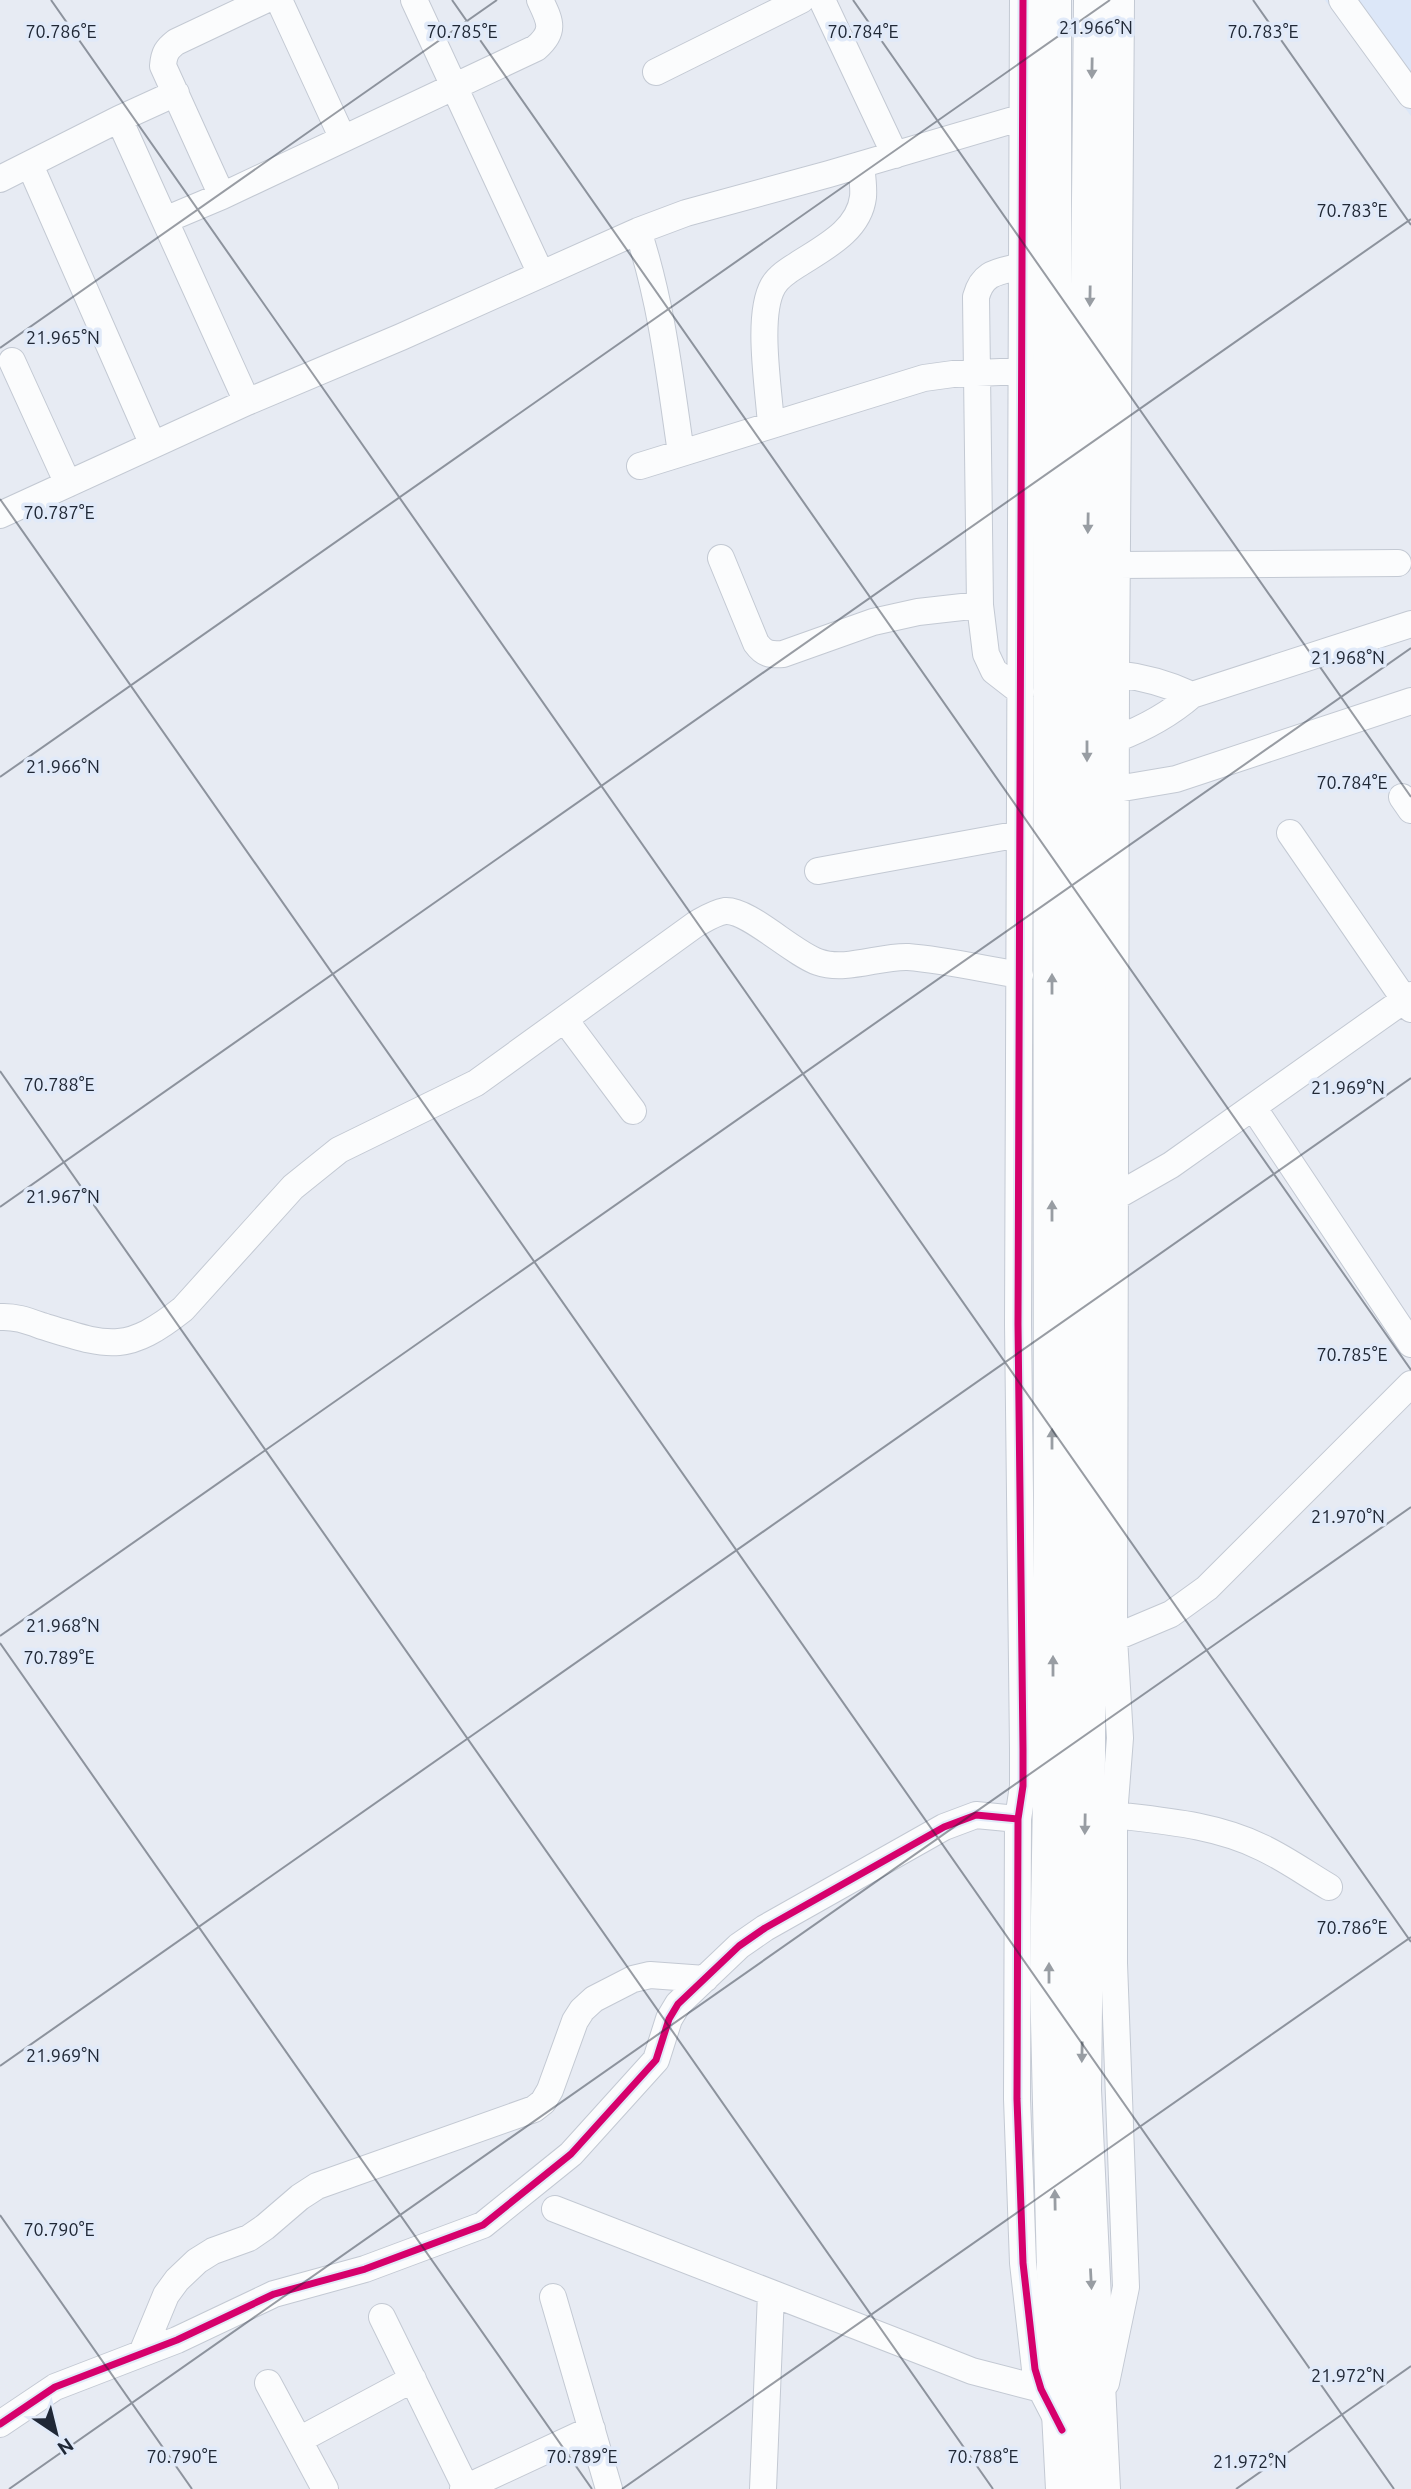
<svg xmlns="http://www.w3.org/2000/svg" width="1411" height="2489" font-family="Ubuntu,sans-serif">
  <style>
    .built { fill: #dce7f8 }
    .lines { fill: none; stroke-linecap: round; stroke-linejoin: round }
    .minor-casing { stroke: #c3c9d3; stroke-width: 28 }
    .highway-casing { stroke: #c3c9d3; stroke-width: 40 }
    .minor { stroke: #fbfcfd; stroke-width: 26 }
    .highway { stroke: #fbfcfd; stroke-width: 38 }
    .cycleway-casing { stroke: #e1eaf9; stroke-width: 11 }
    .cycleway { stroke: #d6006c; stroke-width: 7 }
    .oneway { fill: #989da3 }
    .ticks { fill: none; stroke: #202836; stroke-width: 2; stroke-opacity: 0.45 }
    .ticks-label { font-size: 18px; text-anchor: middle; fill: #202836; stroke: #e1eaf9; stroke-width: 7; stroke-linejoin: round; paint-order: stroke }
  </style>
  <rect width="100%" height="100%" fill="#e7ebf3"/>
  <path class="built" d="M1325 0H1411V116Z"/>
  <g class="lines">
    <defs>
      <path id="minor" d="M279 0 343 139
        M414 0 541 274
        M822 0 895 155
        M1023 0 1018 1324 1023 1749V1786L1018 1819 1017 2099 1023 2263 1035 2369 1041 2389 1056 2418
        M1342 0 1411 95
        M656 72 801 0
        M119 119 247 402
        M30 165 153 445
        M0 179 119 119 176 93
        M222 196 163 66C164 53 167 49 176 42L265 0
        M165 220 222 196 536 48C556 31 550 21 540 0
        M638 231C662 304 670 378 681 453
        M12 361 68 484
        M771 425C769 390 756 316 773 286 778 277 789 270 797 265 823 248 859 231 863 197 864 187 862 175 861 165
        M640 466 924 378 953 374 1022 371
        M0 515 247 402 401 337 638 231 686 213 829 174 1023 117
        M721 558 756 643C764 654 770 655 783 654L873 622 918 612 980 605
        M1117 565 1398 563
        M1116 674C1144 677 1166 683 1192 695
        M1021 692 994 671 986 654 980 605 976 297C983 271 999 272 1022 266
        M1116 739C1145 728 1169 715 1192 695L1411 624
        M1117 789 1176 779 1411 701
        M1402 797 1411 810
        M1290 833 1411 1009
        M818 871 1020 834
        M565 1020 633 1111
        M1253 1107 1411 1344
        M1115 1197 1171 1165 1411 995
        M0 1317C15 1316 28 1321 42 1326 108 1346 125 1355 183 1309L293 1187 339 1150 476 1083 696 924C705 919 714 913 725 911 748 909 792 953 818 962 846 972 879 956 908 957 945 960 983 969 1020 975
        M1114 1638 1171 1614 1207 1588 1411 1384
        M1114 1815C1165 1821 1217 1825 1263 1848 1286 1859 1307 1874 1329 1887
        M555 2209 949 2362 972 2371 1041 2389
        M553 2297 609 2489
        M382 2317 466 2488
        M142 2353 166 2295 177 2280 197 2261 213 2251 249 2238 265 2227 300 2197 317 2186 534 2109 543 2102 550 2090 575 2021 582 2010 594 1999 633 1979 650 1975 705 1979
        M268 2383 325 2489
        M1106 2383 1126 2287 1114 1963V1815L1120 1738 1114 1638 1116 674 1121 0
        M0 2424 55 2387 177 2340 274 2294 365 2269 483 2225 571 2154 656 2060 669 2019 678 2004 739 1946 765 1928 944 1827 976 1815 1018 1819
        M299 2440 413 2379
        M463 2489 592 2429
        M763 2489 771 2293"/>
      <path id="highway" d="M1052 0 1053 1735 1049 1978 1058 2355 1065 2489
        M1093 0 1087 605 1086 1756 1082 2090 1101 2489"/>
    </defs>
    <use href="#minor" class="minor-casing"/>
    <use href="#highway" class="highway-casing"/>
    <use href="#minor" class="minor"/>
    <use href="#highway" class="highway"/>
    <defs>
      <path id="cycleway" d="M1023 0 1018 1324 1023 1749V1786L1018 1819 1017 2099 1023 2263 1035 2369 1041 2389 1062 2430
        M0 2424 55 2387 177 2340 274 2294 365 2269 483 2225 571 2154 656 2060 669 2019 678 2004 739 1946 765 1928 944 1827 976 1815 1018 1819"/>
    </defs>
    <use href="#cycleway" class="cycleway-casing"/>
    <use href="#cycleway" class="cycleway"/>
  </g>
  <defs><path id="oneway-solid" d="M-6-.8H1V-3.2L6.5 0L1 3.2V.8H-6Z" transform="scale(1.75)"/></defs>
  <g class="oneway">
    <use href="#oneway-solid" transform="translate(1092 68) rotate(91)"/>
    <use href="#oneway-solid" transform="translate(1090 296) rotate(91)"/>
    <use href="#oneway-solid" transform="translate(1088 523) rotate(91)"/>
    <use href="#oneway-solid" transform="translate(1087 751) rotate(90)"/>
    <use href="#oneway-solid" transform="translate(1052 984) rotate(-90)"/>
    <use href="#oneway-solid" transform="translate(1052 1211) rotate(-90)"/>
    <use href="#oneway-solid" transform="translate(1052 1439) rotate(-90)"/>
    <use href="#oneway-solid" transform="translate(1053 1666) rotate(-90)"/>
    <use href="#oneway-solid" transform="translate(1085 1824) rotate(91)"/>
    <use href="#oneway-solid" transform="translate(1049 1973) rotate(-90)"/>
    <use href="#oneway-solid" transform="translate(1082 2052) rotate(91)"/>
    <use href="#oneway-solid" transform="translate(1055 2200) rotate(-91)"/>
    <use href="#oneway-solid" transform="translate(1091 2279) rotate(87)"/>
  </g>
  <path class="ticks" d="M51 0 1411 1942M452 0 1411 1370M853 0 1411 797M1253 0 1411 225M0 348 497 0M0 499 1394 2489M0 777 1110 0M0 1071 993 2489M0 1207 1411 219M0 1636 1411 648M0 1643 592 2489M0 2066 1411 1078M0 2215 192 2489M9 2489 1411 1507M622 2489 1411 1937M1236 2489 1411 2366"/>
  <g class="ticks-label">
    <text x="1096" y="34">21.966°N</text>
    <text x="61" y="38">70.786°E</text>
    <text x="462" y="38">70.785°E</text>
    <text x="863" y="38">70.784°E</text>
    <text x="1263" y="38">70.783°E</text>
    <text x="1352" y="217">70.783°E</text>
    <text x="63" y="344">21.965°N</text>
    <text x="59" y="519">70.787°E</text>
    <text x="1348" y="664">21.968°N</text>
    <text x="63" y="773">21.966°N</text>
    <text x="1352" y="789">70.784°E</text>
    <text x="59" y="1091">70.788°E</text>
    <text x="1348" y="1094">21.969°N</text>
    <text x="63" y="1203">21.967°N</text>
    <text x="1352" y="1361">70.785°E</text>
    <text x="1348" y="1523">21.970°N</text>
    <text x="63" y="1632">21.968°N</text>
    <text x="59" y="1664">70.789°E</text>
    <text x="1352" y="1934">70.786°E</text>
    <text x="63" y="2062">21.969°N</text>
    <text x="59" y="2236">70.790°E</text>
    <text x="1348" y="2382">21.972°N</text>
    <text x="182" y="2463">70.790°E</text>
    <text x="582" y="2463">70.789°E</text>
    <text x="983" y="2463">70.788°E</text>
    <text x="1250" y="2468">21.972°N</text>
  </g>
  <g transform="translate(56 2433) rotate(145)" stroke="#e1eaf9" stroke-width="5" paint-order="stroke">
  <path d="M0-5L12 26L0 18L-12 26Z" fill="#202836"/>
  <text y="-10" font-size="19" font-weight="bold" text-anchor="middle" fill="#202836">N</text>
  </g>
</svg>
